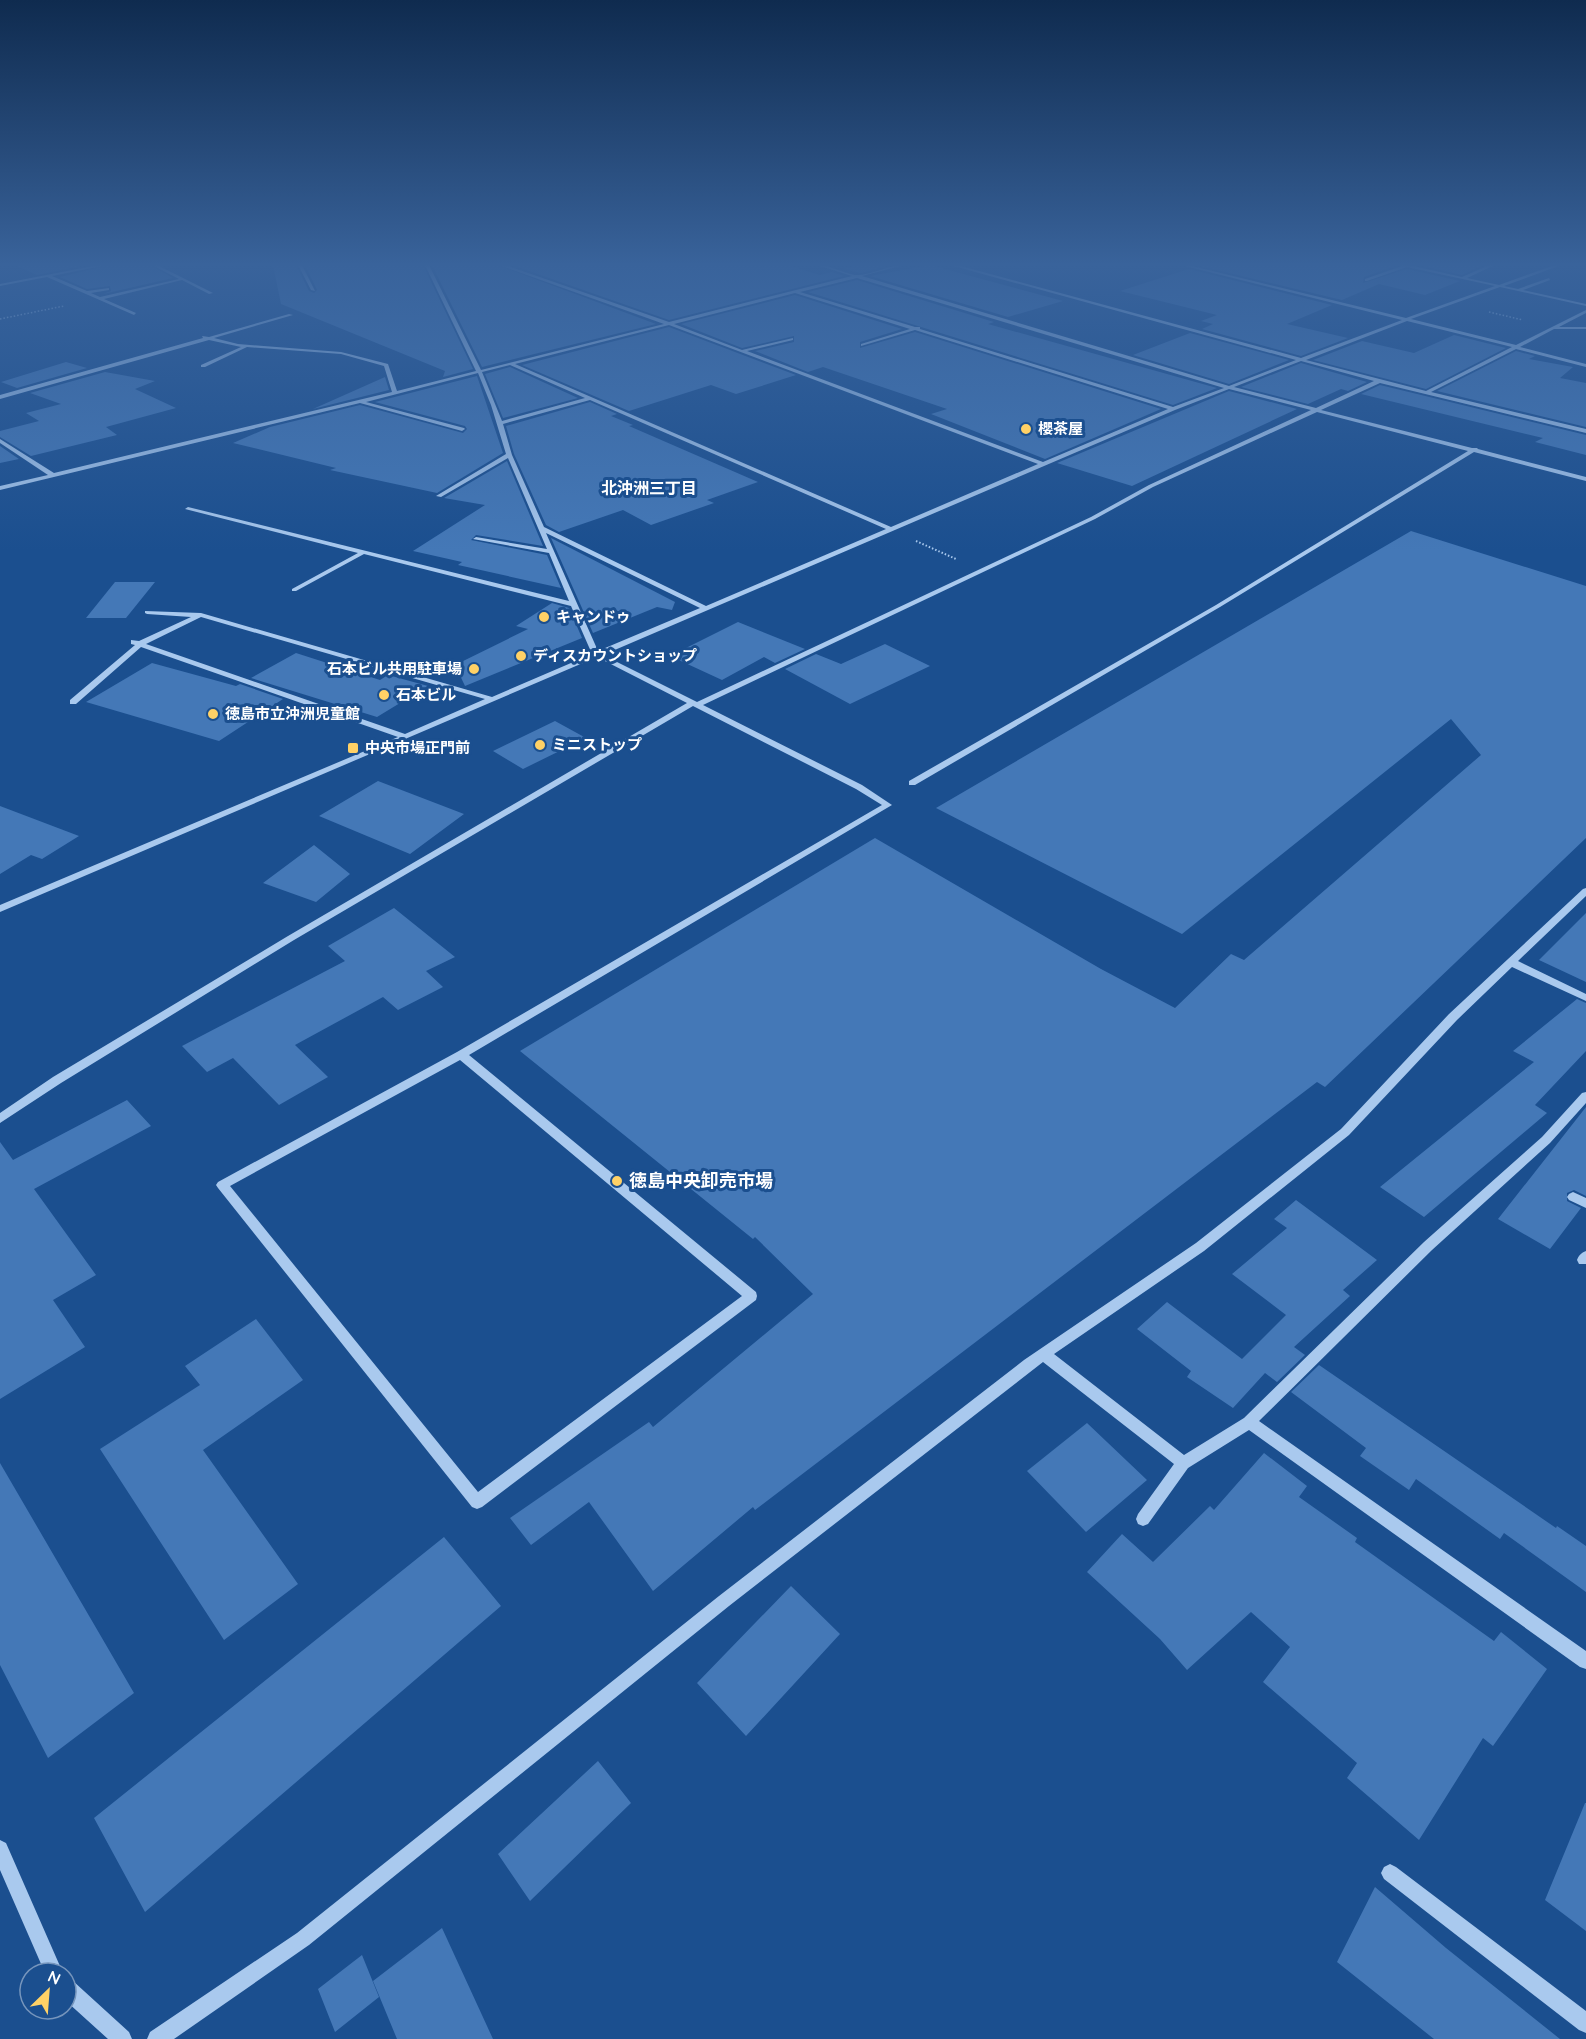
<svg xmlns="http://www.w3.org/2000/svg" width="1586" height="2039" font-family="Quicksand,'Noto Sans JP',sans-serif">
  <style>
    .building { fill: #4478b7 }
    .lines { fill: none; stroke-linecap: round; stroke-linejoin: round }
    .path-far1 { stroke: #a9c9ee; stroke-width: 1.5; stroke-dasharray: 1.5 2; stroke-linecap: butt }
    .path { stroke: #a9c9ee; stroke-width: 2; stroke-dasharray: 1.5 2; stroke-linecap: butt }
    .minor { fill: #a9c9ee; fill-rule: evenodd }
    .poi-dot { fill: #ffd166; stroke: #1b4f8f; stroke-width: 2 }
    .labels { text-anchor: middle; stroke-width: 6; stroke-linejoin: round; paint-order: stroke }
    .far-poi-label { font-size: 15px; font-weight: bold; fill: #fff; stroke: #1b4f8f; text-anchor: start }
    .far-neighbourhood-label { font-size: 16px; font-weight: bold; fill: #fff; stroke: #1b4f8f }
    .poi-label { font-size: 18px; font-weight: bold; fill: #fff; stroke: #1b4f8f; text-anchor: start }
  </style>
  <rect width="100%" height="100%" fill="#1b4f8f"/>
  <path class="building" d="M15 265H86L37 275Z
    M109 265H150L173 278 103 294 111 291 110 286 87 289 60 277Z
    M273 265H296L309 291 314 293 317 290 305 265H423L473 369 443 377 445 371 281 304Z
    M432 265H497L656 324 482 367Z
    M512 265H787L820 275 832 272 844 276 669 320Z
    M858 265H878L884 267 861 273 843 269Z
    M930 265 1063 301 1008 317 870 276Z
    M1398 265 1364 277 1363 283 1407 269 1460 281 1425 295 1379 284 1342 300 1200 266Z
    M1419 265H1483L1462 275Z
    M1189 269 1332 305 1287 324 1348 338 1301 356 1202 329 1213 324 1201 321 1217 315 1120 291Z
    M857 280 994 322 988 324 1217 388 1173 405 808 292Z
    M795 295 902 329 860 342V348L915 332 1161 409 1045 459 931 414 947 409 823 367 808 372 755 351 794 342V336L742 348 681 324Z
    M669 327 796 375 736 394 711 385 629 411 522 365Z
    M1190 333 1289 360 1229 384 1133 355Z
    M1454 335 1506 348 1426 389 1313 360 1362 341 1414 353Z
    M1516 351 1535 356 1529 359 1573 367 1560 378 1586 383V427L1437 391Z
    M66 362 87 368 17 388 1 382Z
    M1301 363 1367 382 1348 391 1341 389 1308 404 1241 387Z
    M510 367 578 398 503 418 485 374Z
    M105 372 155 381 135 389 176 408 106 427 117 435 31 456 0 437V431L39 421 26 413 61 404 30 393Z
    M477 376 503 453 437 493 330 470 336 468 233 443 270 427 360 405 463 433 467 429 465 426 375 402Z
    M385 377 389 390 313 409Z
    M1380 385 1586 435V455L1535 442 1543 438 1361 394Z
    M1229 391 1297 409 1132 486 1057 463Z
    M590 402 617 414 611 416 633 425 629 426 758 482 707 500 714 503 651 525 623 510 559 532 546 525 514 454 506 426Z
    M0 446 19 459 0 463Z
    M507 461 543 546 476 535 471 540 547 555 561 588 458 565 462 562 413 551 485 505 444 498Z
    M1411 531 1586 586V838L1325 1087 1317 1082 755 1510 753 1507 653 1591 589 1502 531 1545 510 1518 649 1422 653 1427 813 1294 755 1237 753 1239 520 1051 875 838 1101 969 1175 1008 1231 954 1244 960 1481 755 1451 719 1182 934 936 808Z
    M551 538 675 602 672 610 657 607 593 633Z
    M115 582H155L126 618H86Z
    M552 603 569 608 582 638 465 686 455 665 528 629 516 626Z
    M738 622 805 649 775 663 764 657 722 680 670 656Z
    M885 644 930 666 850 704 785 669 816 654 841 664Z
    M296 653 380 680 388 675 428 686 377 717 251 678Z
    M152 663 236 686 240 684 283 699 219 741 86 702Z
    M555 721 586 738 523 769 493 751Z
    M378 781 464 814 410 854 319 816Z
    M0 806 79 836 42 859 31 855 0 874Z
    M314 845 350 874 316 902 263 883Z
    M394 908 455 957 426 971 443 987 398 1010 383 997 295 1045 328 1077 279 1105 233 1058 207 1072 182 1046 345 961 328 946Z
    M1586 913V982L1539 960Z
    M1577 999 1586 1003V1051L1535 1105 1547 1113 1424 1217 1380 1187 1534 1062 1513 1051Z
    M127 1100 151 1126 34 1189 96 1275 53 1300 85 1347 0 1399V1142L13 1160Z
    M1586 1107V1196L1574 1190 1567 1193V1201L1581 1208 1550 1249 1498 1219Z
    M1296 1200 1377 1260 1343 1290 1350 1296 1294 1347 1305 1355 1277 1382 1265 1373 1233 1408 1187 1377 1191 1371 1137 1329 1167 1302 1242 1359 1286 1315 1232 1274 1287 1228 1274 1219Z
    M256 1319 303 1380 203 1450 298 1584 224 1640 100 1449 200 1385 185 1366Z
    M1319 1365 1556 1528 1557 1526 1586 1546V1592L1504 1533 1500 1539 1416 1479 1409 1490 1360 1456 1366 1448 1291 1392Z
    M1087 1423 1147 1480 1086 1532 1027 1471Z
    M1264 1453 1307 1486 1299 1497 1357 1538 1355 1542 1494 1641 1501 1632 1547 1669 1493 1746 1483 1738 1419 1840 1347 1778 1357 1763 1263 1682 1290 1647 1251 1612 1187 1670 1160 1639 1087 1572 1122 1534 1153 1562 1210 1506 1214 1510Z
    M0 1463 134 1693 48 1758 0 1665Z
    M444 1537 501 1606 145 1912 94 1818Z
    M791 1586 840 1634 746 1736 697 1683Z
    M598 1761 631 1803 530 1901 498 1854Z
    M1585 1803H1586V1931L1545 1900Z
    M1375 1887 1446 1948 1560 2039H1434L1337 1962Z
    M442 1928 493 2039H397L373 1981Z
    M362 1955 379 1997 335 2032 318 1989Z"/>
  <g class="lines">
    <path class="path-far1" d="M1489 312 1523 320
      M0 319 64 306"/>
    <path class="path" d="M916 541 956 559"/>
    <path class="minor" d="M98 265H107L52 276 87 291 109 288V290L91 293 100 297 179 279 152 265H157L213 293 209 294 182 280 104 299 136 313 134 315 47 277 0 286V284Z
      M298 265H302L315 291 311 290Z
      M425 265H429L481 370 664 324 499 265H505L669 322 852 276 817 265C831 265 842 273 855 275 870 276 888 265 904 265L862 276 1229 386 1296 360 950 265H957L1301 358 1402 320 1181 265H1188L1406 318 1495 286 1407 267 1367 281H1365V279L1402 266 1401 265H1409L1462 277 1489 265H1495L1467 278 1499 285 1555 265H1561L1504 286 1518 289 1549 278 1550 280 1523 290 1586 304V306L1500 287 1411 319 1516 345 1586 310V313L1559 327H1586V329H1554L1520 347 1586 364V367L1516 349 1431 392 1586 429V433L1380 383 1321 410 1472 448H1477L1478 449 1586 477V481L1474 452 1220 607 915 785H909V781L1216 605 1468 451 1317 412 1153 487 1095 519 703 705 862 785 892 805 469 1055 756 1292 757 1296 756 1300 482 1507 477 1509 472 1507 218 1188 216 1185 218 1182 457 1052 882 805 856 789 693 706 294 940 61 1083 0 1123V1113L53 1077 288 936 687 703 597 657 0 912V905L398 737 141 647 76 704H70V700L135 645 131 644V640L139 641 191 617 147 614 145 613V611L201 613 492 697 592 654 571 606 364 554 296 591H292V589L358 553 185 509 188 507 569 601 549 553 473 539 476 537 547 549 508 458 441 497 436 496 506 454 491 405 478 373 366 402 464 428 465 429 462 431 360 403 0 490V486L48 475 0 443V439L54 473 392 392 384 366 341 354 247 347 205 367H201V365L241 347 209 340 0 399V395L203 338 202 336 209 337 289 314 293 315 214 338 238 344 341 352 388 364 397 391 476 371ZM857 278 1224 388 1173 407 920 329V327H915L800 292ZM795 293 910 329 861 344V346L915 330 1168 409 1043 462 747 351 793 340V338L742 350 674 324ZM1407 321 1512 347 1426 391 1306 360ZM669 325 1038 464 891 527 515 364ZM1301 361 1374 381 1316 408 1234 387ZM510 365 585 398 502 421 482 372ZM1229 389 1311 410 1149 485 1091 517 697 702 603 655 1175 410ZM590 400 886 529 706 606 544 527 512 455 503 424ZM546 533 700 608 598 651ZM201 617 485 699 405 734 146 644ZM460 1060 742 1296 478 1492 230 1186Z
      M1586 888V896L1518 961 1586 994V1001L1512 967 1457 1020 1349 1135 1204 1251 1054 1354 1184 1455 1244 1418 1424 1242 1542 1137 1582 1093 1586 1092V1103L1550 1143 1432 1250 1259 1421 1586 1651V1669L1580 1667 1249 1430 1188 1468 1148 1524 1143 1526 1138 1524 1136 1519 1138 1514 1174 1464 1043 1362 729 1606 309 1945 174 2039H147L150 2032 297 1933 719 1596 1024 1360 1196 1243 1341 1129 1449 1014 1583 889Z
      M1573 1192 1586 1198V1208L1569 1200 1567 1197 1569 1194Z
      M1586 1251V1264H1579L1577 1260C1579 1255 1581 1253 1586 1251Z
      M0 1840 6 1843 63 1973H45L0 1870Z
      M1390 1864 1396 1867 1586 2011V2033L1579 2030 1384 1879 1381 1873 1384 1867Z
      M66 1979 73 1981 129 2032 132 2039H108L66 2001Z"/>
  </g>
  <linearGradient id="sky" x2="0" y2="1"><stop stop-color="#0f2b4f"/><stop offset="0.48" stop-color="#39639b"/><stop offset="1" stop-color="#39639b" stop-opacity="0"/></linearGradient>
  <rect width="1586" height="551" fill="url(#sky)"/>
  <g class="poi-dot">
    <circle cx="1026" cy="429" r="6"/>
    <circle cx="544" cy="617" r="6"/>
    <circle cx="521" cy="656" r="6"/>
    <circle cx="474" cy="669" r="6"/>
    <circle cx="384" cy="695" r="6"/>
    <circle cx="213" cy="714" r="6"/>
    <circle cx="540" cy="745" r="6"/>
    <rect x="347" y="742" width="12" height="12" rx="3"/>
    <circle cx="617" cy="1181" r="6"/>
  </g>
  <g class="labels">
    <g class="far-poi-label">
      <text x="1038" y="434">櫻茶屋</text>
      <text x="556" y="622">キャンドゥ</text>
      <text x="533" y="661">ディスカウントショップ</text>
      <text x="462" y="674" text-anchor="end">石本ビル共用駐車場</text>
      <text x="396" y="700">石本ビル</text>
      <text x="225" y="719">徳島市立沖洲児童館</text>
      <text x="552" y="750">ミニストップ</text>
      <text x="365" y="753">中央市場正門前</text>
    </g>
    <g class="far-neighbourhood-label">
      <text x="649" y="494">北沖洲三丁目</text>
    </g>
    <g class="poi-label">
      <text x="629" y="1187">徳島中央卸売市場</text>
    </g>
  </g>
  <g transform="translate(48 1991) rotate(25)"><circle r="28" fill="#1b4f8f" stroke="#7695bc" stroke-width="1.5"/>
  <path d="M0-4.5L10 22L0 15L-10 22Z" fill="#ffd166"/>
  <text y="-9" font-size="16" font-weight="bold" text-anchor="middle" fill="#ffffff">N</text>
  </g>
</svg>
